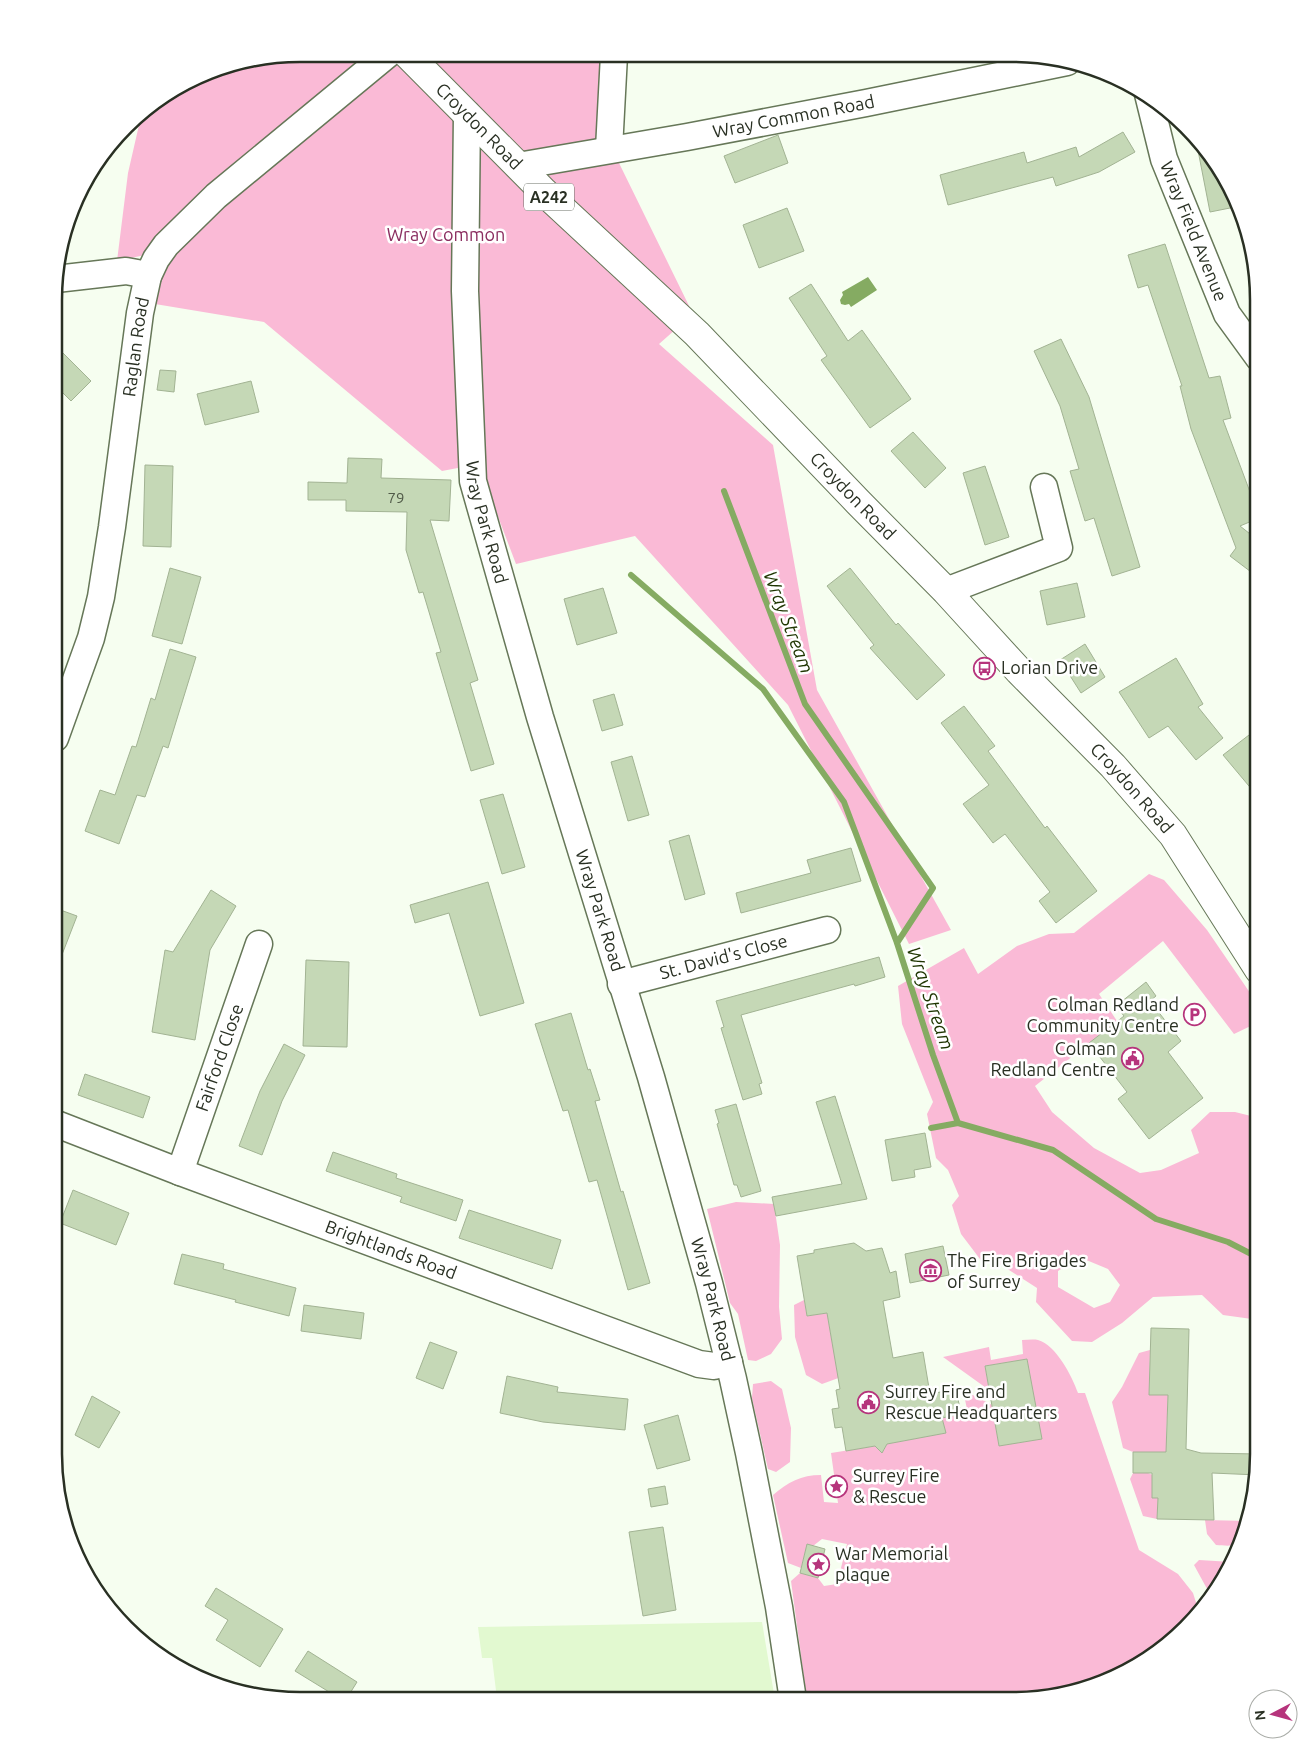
<svg xmlns="http://www.w3.org/2000/svg" width="1313" height="1754" font-family="Ubuntu,sans-serif">
  <style>
    .built { fill: #e2f9d0 }
    .green { fill: #fabad6; fill-rule: evenodd }
    .water { fill: #85ab62 }
    .lines { fill: none; stroke-linecap: round; stroke-linejoin: round }
    .stream { stroke: #85ab62; stroke-width: 6 }
    .building { fill: #c5d8b6; stroke: #a2b393 }
    .minor-casing { stroke: #667758; stroke-width: 29 }
    .major-casing { stroke: #667758; stroke-width: 30 }
    .minor { stroke: #fff; stroke-width: 26 }
    .major { stroke: #fff; stroke-width: 28 }
    .labels { text-anchor: middle; stroke-width: 5; stroke-linejoin: round; paint-order: stroke }
    .number-label { font-size: 15px; fill: #505a48 }
    .shield { fill: #fff; stroke: #696e65; stroke-width: 1 }
    .shield-label { font-size: 16px; font-weight: bold; fill: #293023 }
    .street-label { font-size: 18px; fill: #293023; stroke: #fff }
    .park-label { font-size: 18px; fill: #8b2e60; stroke: #fff }
    .poi-label { font-size: 18px; fill: #293023; stroke: #fff; text-anchor: start }
    .water-label { font-size: 19px; font-style: italic; fill: #1e3500; stroke: #fff }
    .rim { fill: none; stroke: #293023; stroke-width: 2.5 }
  </style>
  <rect width="100%" height="100%" fill="#f6fef0"/>
  <path class="built" d="M762 1622 775 1700 497 1699 492 1658H482L478 1627Z"/>
  <path class="green" d="M300 54 603 55 600 67 619 163 693 314 659 344 773 445 817 690 951 930 909 944 788 705 635 536 516 564 491 498 463 467 442 471 264 322 155 304 145 255 117 261 128 173 142 112 221 67Z
    M1149 874 1164 880 1207 930 1259 1006V1022L1234 1034 1163 941 1099 994 1117 1021 1035 1086 1052 1112 1094 1148 1140 1173 1161 1170 1199 1153 1191 1130 1210 1112H1235L1259 1118V1320L1223 1315 1202 1295 1153 1297 1122 1323 1092 1342 1072 1341 1036 1302 1037 1288 995 1261 983 1263 961 1234 952 1205 959 1196 948 1170 936 1158 927 1114 933 1102 902 1024 898 986 964 948 978 974 1017 946 1049 934 1074 933ZM1079 1257 1108 1269 1120 1285 1110 1302 1094 1308 1058 1287V1271Z
    M736 1202 774 1204 780 1245 779 1307 782 1339 771 1354 756 1361 748 1360 738 1314 730 1303 707 1209Z
    M804 1300 807 1316 827 1313 837 1368 844 1376 822 1384 806 1375 795 1337 794 1305Z
    M1022 1340C1027 1340 1033 1339 1038 1340 1056 1345 1072 1376 1078 1393H1085L1139 1550 1178 1574 1193 1593 1199 1612 1176 1639 1122 1675 1076 1692 1013 1700H807L791 1581 800 1573 818 1578 824 1586 837 1584 847 1544 822 1539 813 1546 807 1545 801 1568 788 1563 773 1495C788 1482 801 1475 821 1475L824 1502 838 1503 831 1453 875 1446 879 1450H884L887 1444 945 1433 942 1418 968 1414 963 1390 992 1405 999 1446 1041 1439 1027 1359 985 1366 989 1390 943 1357 989 1347 991 1360 1023 1354Z
    M1150 1350 1149 1395H1168L1166 1439 1186 1440V1452H1133L1123 1448 1112 1402 1122 1387 1139 1353Z
    M771 1381 782 1389 791 1428 790 1462 776 1472 768 1469 752 1398 753 1384Z
    M1133 1473H1148L1160 1478 1152 1486V1497L1158 1498 1157 1519 1143 1516 1130 1479Z
    M1205 1520 1248 1521C1246 1546 1238 1547 1216 1545L1207 1534Z
    M1199 1560 1232 1562 1218 1591 1213 1596 1206 1587 1194 1565Z"/>
  <path class="water" d="M868 277 877 290 851 307 849 304 845 305 841 304 840 300 843 295 842 292Z"/>
  <g class="lines">
    <path class="stream" d="M724 491 805 704 933 888 897 943
      M631 575 763 689 844 802 897 943 933 1055 958 1123
      M931 1128 958 1123 1053 1150 1156 1219 1228 1242 1259 1258"/>
  </g>
  <path class="building" d="M1123 132 1135 152 1099 172 1056 186 1053 177 948 205 940 175 1024 152 1027 163 1076 147 1079 157Z
    M778 135 788 163 735 183 724 156Z
    M1195 135 1234 191 1240 206 1210 212Z
    M787 208 804 251 759 268 743 225Z
    M1165 244 1209 378 1220 376 1231 418 1223 420 1259 516V518L1240 526 1259 541V578L1230 556 1236 548 1191 429 1180 386H1182L1148 285 1138 288 1128 255Z
    M811 284 848 341 862 330 911 399 870 428 821 360 827 356 789 298Z
    M1061 339 1089 397 1140 567 1112 576 1094 518 1085 521 1070 471 1079 469 1060 406 1034 351Z
    M56 346 91 381 71 401 56 386Z
    M160 370 176 371 174 392 157 390Z
    M251 381 259 412 205 425 197 394Z
    M913 432 946 468 925 488 891 451Z
    M348 458 382 459 381 478 451 480 449 521 430 520 478 680 470 683 494 764 471 771 436 653 441 652 423 592 419 593 406 550 407 512 346 511V500H308V482L347 483Z
    M145 465 173 466 171 547 143 546Z
    M985 466 1009 537 985 545 963 473Z
    M170 568 201 577 182 644 152 636Z
    M850 568 896 625 898 623 945 675 917 700 870 648 874 645 827 586Z
    M1077 583 1085 617 1047 625 1040 591Z
    M603 588 617 633 577 645 564 599Z
    M1085 644 1105 677 1081 693 1060 660Z
    M170 649 196 657 168 748 163 746 145 797 137 795 119 844 85 831 100 790 115 795 132 746 136 747 151 698 155 700Z
    M1176 658 1203 704 1198 707 1223 738 1196 760 1168 726 1149 738 1119 692Z
    M614 694 623 725 602 731 593 700Z
    M964 706 995 746 988 751 1045 828 1047 826 1097 891 1056 923 1039 901 1050 892 1005 834 993 843 963 804 989 785 941 723Z
    M1249 735 1259 747V798L1223 755Z
    M632 756 649 815 628 821 611 762Z
    M503 794 525 867 502 874 480 800Z
    M689 835 705 894 685 900 669 841Z
    M851 848 861 881 741 913 736 893 811 873 807 860Z
    M488 882 524 1003 480 1016 449 913 415 923 410 905Z
    M211 890 236 906 210 950 195 1040 152 1032 165 950 173 952Z
    M55 908 77 916 56 970H55Z
    M879 957 885 977 855 986 854 984 741 1015 762 1083 759 1084 762 1094 743 1100 721 1028 724 1027 716 1001Z
    M306 960 349 962 347 1047 303 1046Z
    M1146 982 1156 996 1150 1001 1181 1041 1168 1052 1203 1098 1149 1139 1118 1099 1127 1092 1089 1043 1124 1016 1116 1006Z
    M571 1013 588 1070 590 1069 600 1100 595 1101 621 1192 623 1191 650 1283 628 1290 597 1180 589 1182 568 1110 563 1111 535 1024Z
    M284 1044 305 1055 282 1101 262 1155 239 1146 260 1091Z
    M85 1074 150 1097 143 1118 78 1095Z
    M835 1096 867 1199 776 1216 772 1197 842 1184 816 1102Z
    M736 1104 761 1191 741 1197 737 1185H734L717 1124 719 1123 715 1110Z
    M925 1133 931 1167 914 1170 915 1177 892 1181 885 1140Z
    M333 1152 397 1174 396 1178 463 1200 456 1221 400 1202 402 1197 326 1171Z
    M73 1190 129 1213 116 1245 60 1223Z
    M469 1210 561 1240 552 1269 459 1238Z
    M854 1243 866 1251 882 1248 890 1273 896 1271 900 1297 883 1301 893 1358 923 1352 930 1394 956 1389 961 1414 942 1418 946 1433 887 1444 882 1453 875 1446 846 1451 842 1427 835 1428 832 1409 839 1408 836 1390 840 1389 827 1313 807 1316 797 1256 814 1253V1250Z
    M943 1246 949 1275 910 1283 905 1254Z
    M182 1254 224 1264 223 1269 296 1288 289 1316 235 1302 236 1300 174 1284Z
    M304 1305 364 1313 361 1339 301 1331Z
    M1151 1328 1189 1329 1186 1449 1201 1453 1259 1454 1258 1475 1212 1473 1214 1520 1157 1519 1158 1498H1152V1473H1133V1452H1166L1168 1395H1149Z
    M430 1342 457 1352 443 1389 416 1378Z
    M1027 1359 1042 1439 999 1446 985 1366Z
    M507 1376 558 1387 557 1392 628 1399 625 1430 543 1422 500 1413Z
    M92 1396 120 1412 99 1448 75 1435Z
    M678 1415 690 1460 657 1469 644 1425Z
    M665 1486 668 1504 651 1507 648 1489Z
    M663 1527 676 1610 643 1616 629 1532Z
    M807 1544 825 1549 818 1578 800 1573Z
    M216 1588 283 1629 260 1667 216 1640 228 1620 205 1606Z
    M308 1651 357 1682 347 1698H339L295 1671Z"/>
  <g class="lines">
    <defs>
      <g id="minor">
        <path id="s1" d="M1148 94 1164 159 1227 314 1259 358"/>
        <path id="s2" d="M467 114 465 291 473 481 540 717 651 1077 709 1283 733 1379 749 1453 779 1607 793 1700"/>
        <path d="M609 149 614 55"/>
        <path id="s3" d="M518 166 687 137 866 103 1067 62"/>
        <path d="M56 279 126 271 137 273 148 276"/>
        <path d="M946 591 1059 548 1044 487"/>
        <path id="s4" d="M55 738 91 638 101 597 112 527 140 313 148 276 156 259 166 245 216 196 388 54"/>
        <path id="s5" d="M621 984 827 930"/>
        <path id="s6" d="M54 1123 180 1172 699 1364 714 1366 729 1362"/>
        <path id="s7" d="M180 1172 259 944"/>
      </g>
      <g id="major">
        <path id="s8" d="M407 54 544 192 697 334 858 502 946 591 1019 671 1113 766 1173 835 1259 970"/>
      </g>
    </defs>
    <use href="#minor" class="minor-casing"/>
    <use href="#major" class="major-casing"/>
    <use href="#minor" class="minor"/>
    <use href="#major" class="major"/>
  </g>
  <defs>
    <symbol id="bus-ring" viewBox="-11 -11 22 22"><circle r="9.5" fill="#fff" stroke="#b6347c" stroke-width="1.5"/><path d="M-5-6H5V4H4V6H2V4H-2V6H-4V4H-5ZM-3.5-4V0h7V-4ZM-3.5 1.2v1.5H-2V1.2ZM2 1.2v1.5H3.5V1.2Z" fill="#b6347c"/></symbol>
    <symbol id="parking-ring" viewBox="-11 -11 22 22"><circle r="9.5" fill="#fff" stroke="#b6347c" stroke-width="1.5"/><path d="M-3.5-5.5H1a3.5 3.5 0 0 1 0 7H-1V5.5H-3.5ZM-1-3.4V-.6H.8a1.4 1.4 0 0 0 0-2.8Z" fill="#b6347c"/></symbol>
    <symbol id="civic-ring" viewBox="-11 -11 22 22"><circle r="9.5" fill="#fff" stroke="#b6347c" stroke-width="1.5"/><path d="M-.6-6.5H3V-4.5H.6V-3L4-1V1h2V6H-6V1h2V-1L-.6-3ZM-1.2 2.5V6h2.4V2.5Z" fill="#b6347c"/></symbol>
    <symbol id="museum-ring" viewBox="-11 -11 22 22"><circle r="9.5" fill="#fff" stroke="#b6347c" stroke-width="1.5"/><path d="M0-6L6-3V-2H-6V-3ZM-5-1h2V3h-2ZM-1-1h2V3h-2ZM3-1h2V3H3ZM-6 4H6V6H-6Z" fill="#b6347c"/></symbol>
    <symbol id="sight-ring" viewBox="-11 -11 22 22"><circle r="9.5" fill="#fff" stroke="#b6347c" stroke-width="1.5"/><path d="M0-6L1.8-2.2L6-1.7L2.9 1.2L3.7 5.4L0 3.3L-3.7 5.4L-2.9 1.2L-6-1.7L-1.8-2.2Z" fill="#b6347c"/></symbol>
  </defs>
  <g fill-rule="evenodd">
    <use href="#bus-ring" x="972" y="656" width="25" height="25"/>
    <use href="#parking-ring" x="1182" y="1002" width="25" height="25"/>
    <use href="#civic-ring" x="1120" y="1046" width="25" height="25"/>
    <use href="#museum-ring" x="918" y="1258" width="25" height="25"/>
    <use href="#civic-ring" x="856" y="1390" width="25" height="25"/>
    <use href="#sight-ring" x="824" y="1474" width="25" height="25"/>
    <use href="#sight-ring" x="806" y="1552" width="25" height="25"/>
  </g>
  <g class="labels">
    <g class="number-label">
      <text x="396" y="503">79</text>
    </g>
    <rect class="shield" x="524" y="183.5" width="50" height="27" rx="4"/>
    <g class="shield-label">
      <text x="549" y="203">A242</text>
    </g>
    <g class="street-label">
      <text dy="6" stroke="none"><textPath href="#s3" startOffset="280">Wray Common Road</textPath></text>
      <text dy="6" stroke="none"><textPath href="#s8" startOffset="102">Croydon Road</textPath></text>
      <text dy="6" stroke="none"><textPath href="#s1" startOffset="145">Wray Field Avenue</textPath></text>
      <text dy="6" stroke="none"><textPath href="#s4" startOffset="401">Raglan Road</textPath></text>
      <text dy="6" stroke="none"><textPath href="#s8" startOffset="628">Croydon Road</textPath></text>
      <text dy="6" stroke="none"><textPath href="#s2" startOffset="410">Wray Park Road</textPath></text>
      <text dy="6" stroke="none"><textPath href="#s8" startOffset="1032">Croydon Road</textPath></text>
      <text dy="6" stroke="none"><textPath href="#s2" startOffset="815">Wray Park Road</textPath></text>
      <text dy="6" stroke="none"><textPath href="#s5" startOffset="106">St. David's Close</textPath></text>
      <text dy="6" stroke="none"><textPath href="#s7" startOffset="121">Fairford Close</textPath></text>
      <text dy="6" stroke="none"><textPath href="#s6" startOffset="360">Brightlands Road</textPath></text>
      <text dy="6" stroke="none"><textPath href="#s2" startOffset="1220">Wray Park Road</textPath></text>
    </g>
    <g class="park-label">
      <text x="446" y="241">Wray Common</text>
    </g>
    <g class="poi-label">
      <text x="1001" y="674">Lorian Drive</text>
      <text x="1179" y="1011" text-anchor="end">Colman Redland<tspan x="1179" dy="21">Community Centre</tspan></text>
      <text x="1116" y="1055" text-anchor="end">Colman<tspan x="1116" dy="21">Redland Centre</tspan></text>
      <text x="947" y="1267">The Fire Brigades<tspan x="947" dy="21">of Surrey</tspan></text>
      <text x="885" y="1398">Surrey Fire and<tspan x="885" dy="21">Rescue Headquarters</tspan></text>
      <text x="853" y="1482">Surrey Fire<tspan x="853" dy="21">&amp; Rescue</tspan></text>
      <text x="835" y="1560">War Memorial<tspan x="835" dy="21">plaque</tspan></text>
    </g>
    <g class="water-label">
      <text transform="translate(789 622) rotate(69)" y="7">Wray Stream</text>
      <text transform="translate(931 998) rotate(71)" y="7">Wray Stream</text>
    </g>
  </g>
  <path d="M0 0H1313V1754H0ZM300 62H1012A238 238 0 0 1 1250 300V1454A238 238 0 0 1 1012 1692H300A238 238 0 0 1 62 1454V300A238 238 0 0 1 300 62Z" fill="#fff" fill-rule="evenodd"/>
  <path class="rim" d="M300 62H1012A238 238 0 0 1 1250 300V1454A238 238 0 0 1 1012 1692H300A238 238 0 0 1 62 1454V300A238 238 0 0 1 300 62Z"/>
  <g transform="translate(1273 1714) rotate(264)"><circle r="24" fill="#ffffff" stroke="#a9aca7"/>
  <path d="M0-4L9 19L0 12L-9 19Z" fill="#b6347c"/>
  <text y="-8" font-size="14" font-weight="bold" text-anchor="middle" fill="#293023">N</text>
  </g>
</svg>
